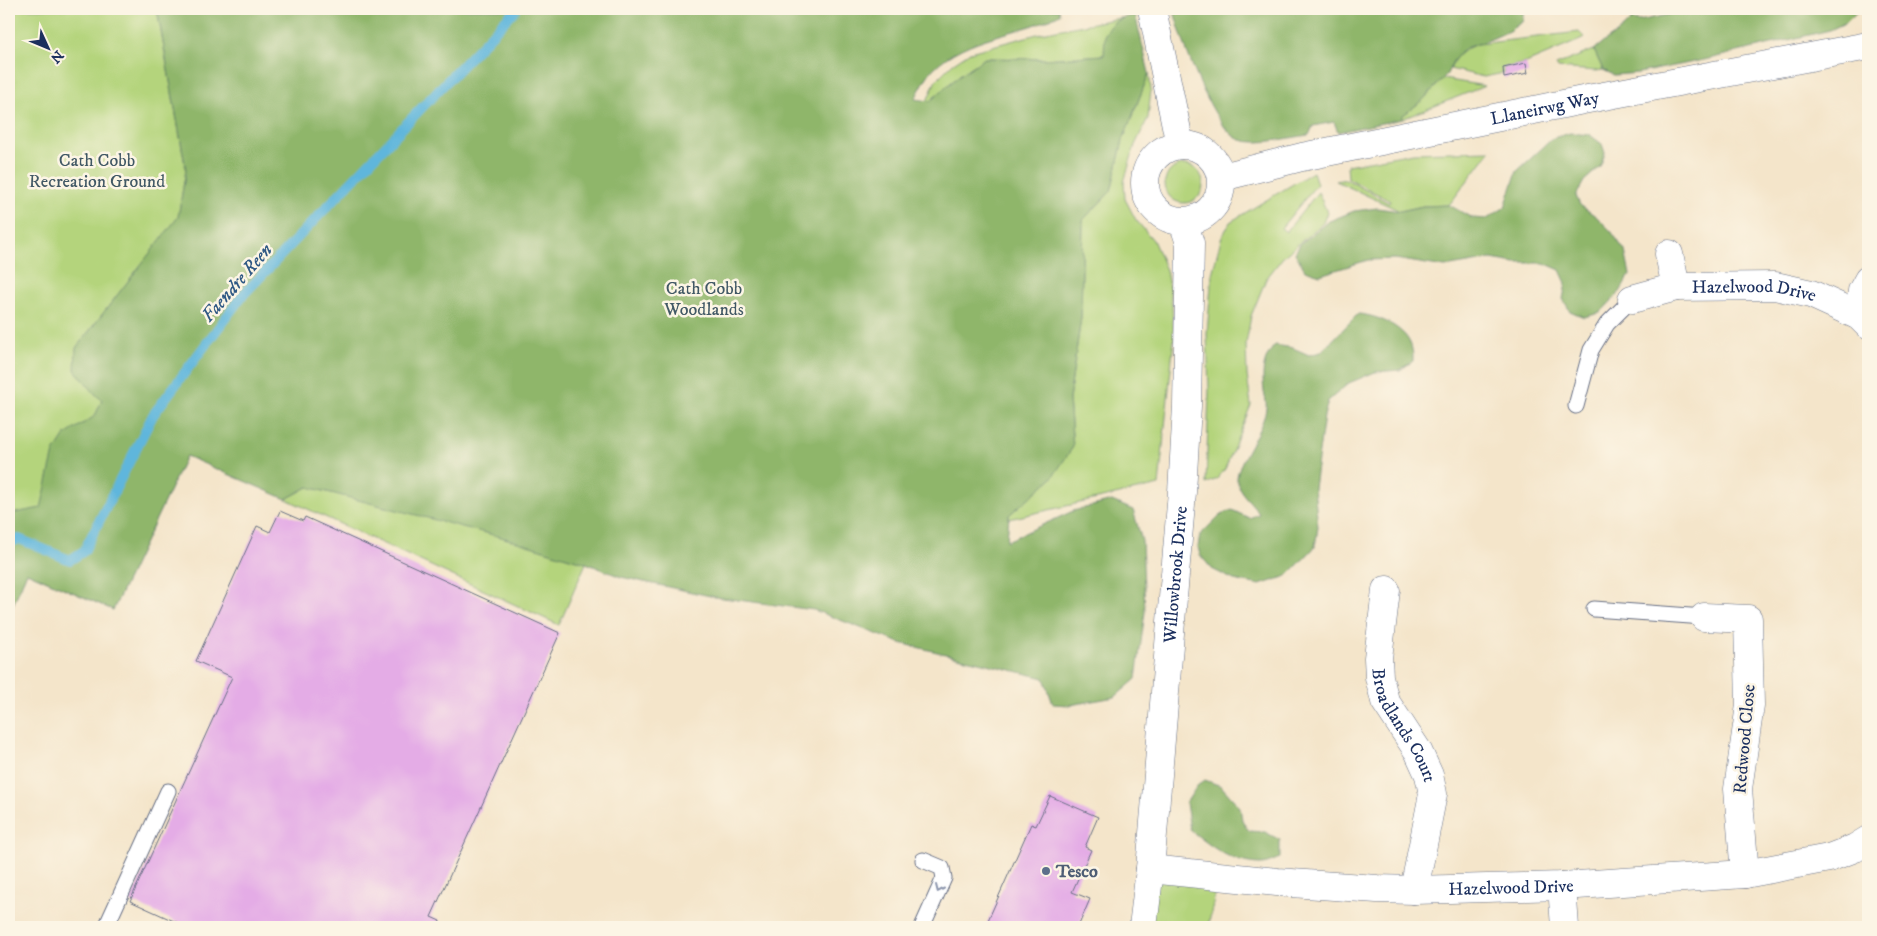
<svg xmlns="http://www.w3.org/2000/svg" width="1877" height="936" font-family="'IM FELL DW Pica',serif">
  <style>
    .green { fill: #b4d47b; stroke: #68826c }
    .forest { fill: #8fb66b; stroke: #557264 }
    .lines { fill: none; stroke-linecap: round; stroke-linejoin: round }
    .stream { stroke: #5fb6dc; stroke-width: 10 }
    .building { fill: #e4ace6 }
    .service-casing { stroke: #676f84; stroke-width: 17 }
    .minor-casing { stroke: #676f84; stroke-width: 29 }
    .tertiary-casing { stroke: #676f84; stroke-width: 29 }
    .service { stroke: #fff; stroke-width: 15 }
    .minor { stroke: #fff; stroke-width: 28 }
    .tertiary { stroke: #fff; stroke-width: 28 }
    .oneway { stroke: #8d97ae }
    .service-dot { fill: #5c6f8a; stroke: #fcf5e5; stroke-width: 2 }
    .labels { text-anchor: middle; stroke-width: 5; stroke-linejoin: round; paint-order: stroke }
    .street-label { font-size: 18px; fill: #1b2f5e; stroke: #fcf5e5 }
    .park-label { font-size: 18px; fill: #415865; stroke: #fcf5e5 }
    .service-label { font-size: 18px; font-weight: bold; fill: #4e5e75; stroke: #fcf5e5; text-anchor: start }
    .water-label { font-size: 19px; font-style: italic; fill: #2f5884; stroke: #fcf5e5 }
  </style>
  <rect width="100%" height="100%" fill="#fcf5e5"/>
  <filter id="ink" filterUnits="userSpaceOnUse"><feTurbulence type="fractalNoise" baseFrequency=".02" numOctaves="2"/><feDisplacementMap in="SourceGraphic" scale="10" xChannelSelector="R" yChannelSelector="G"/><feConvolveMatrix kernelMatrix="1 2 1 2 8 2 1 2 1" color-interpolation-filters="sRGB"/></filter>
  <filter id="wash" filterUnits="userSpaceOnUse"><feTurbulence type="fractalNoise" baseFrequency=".0096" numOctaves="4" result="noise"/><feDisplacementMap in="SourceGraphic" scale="20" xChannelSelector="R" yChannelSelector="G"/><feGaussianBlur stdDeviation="1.12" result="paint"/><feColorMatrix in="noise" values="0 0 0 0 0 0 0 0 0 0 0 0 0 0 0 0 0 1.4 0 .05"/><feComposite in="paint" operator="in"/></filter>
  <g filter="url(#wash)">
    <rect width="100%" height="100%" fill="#f4e5ca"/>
    <path class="green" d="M9 9H157L186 170 178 218 76 348 186 455 113 610 27 572 9 614Z
      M1125 17 1114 22 1104 55 1043 59 985 58 961 74 930 101H927L936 80 952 64 970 52 1041 33Z
      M1579 32 1585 38 1526 63 1503 68 1504 73 1484 77 1450 69C1455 55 1465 48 1478 44Z
      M1594 50 1603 70 1596 71 1558 68 1556 65Z
      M1149 73 1151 90 1148 118 1135 145 1124 182 1125 199 1136 220 1153 240 1166 270 1172 303 1174 339 1159 485 1009 519V515L1073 447 1069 399 1081 318 1083 220 1111 191 1123 140Z
      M1443 79 1485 86 1402 119V116L1423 100Z
      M1490 151 1449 205 1423 206 1400 211 1336 181 1346 179 1389 203 1390 201 1348 178 1347 165 1413 153Z
      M1165 184a19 19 0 1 1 38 0a19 19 0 1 1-38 0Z
      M1313 172 1317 184 1281 228 1286 232 1318 192 1327 212 1323 223 1284 256 1266 279 1251 316 1246 344 1247 375 1251 405 1225 469 1217 479 1206 484 1209 390 1207 333 1212 274 1221 239 1230 222Z
      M308 487 501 536 586 563 559 625 286 499Z
      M1150 869 1219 876 1208 927H1143Z"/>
    <path class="forest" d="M157 9H1059L1060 14C1019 36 968 34 933 69 926 77 920 89 915 99L930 101 961 74 985 58 1043 59 1104 55 1105 34 1114 22 1135 14 1149 73 1123 140 1111 191 1083 220 1081 318 1069 399 1073 447 1052 478 1009 515 1007 541 1073 511 1112 501 1133 510 1142 541 1145 612 1136 679 1115 697 1070 705 1053 704 1044 678 900 643 814 610 715 597 621 577 586 563 501 537 308 487 286 499 186 456 113 610 27 572 9 614V514L41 508 54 452 65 435 95 416 102 400 96 395 75 370 76 348 178 217 186 170Z
      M1176 9H1523V21L1509 31 1487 41 1465 48 1453 61 1447 74 1423 100 1402 116V119L1338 132 1334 122 1313 126 1309 135C1291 137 1258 146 1241 140 1213 132 1181 38 1174 11Z
      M1694 9H1860L1847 22 1830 30 1704 60 1639 73 1614 75 1603 70 1594 50C1606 39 1620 33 1631 20L1639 21Z
      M1570 133 1590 135 1602 144 1605 153 1600 167 1584 181 1576 196 1580 205 1597 217 1611 231 1625 251 1630 275 1620 292 1600 313 1584 317 1570 311 1563 299 1566 283 1560 270 1544 263H1515L1491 259 1445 267 1395 259 1368 260 1320 275 1305 270 1295 253 1300 244 1327 222 1354 211 1377 208 1400 211 1423 206 1449 205 1472 218 1487 219 1505 207 1517 171 1553 138Z
      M1358 314C1377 315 1408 328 1412 349 1413 353 1413 357 1413 361L1400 370 1375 372 1349 383 1328 401 1324 416 1314 488 1318 527 1315 547 1287 576 1260 585 1234 580 1212 569 1200 555 1198 547 1200 535 1221 514 1232 510 1249 518 1259 514C1253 502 1237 493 1237 479 1237 461 1264 430 1266 408 1267 403 1265 397 1264 392 1262 373 1262 360 1275 345L1293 348 1309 355 1321 352Z
      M1205 780 1221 786 1240 807 1242 820 1249 831 1265 832 1280 840V858C1274 860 1267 864 1261 864 1232 864 1211 846 1190 830L1186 803 1197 786Z"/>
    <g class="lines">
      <path class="stream" d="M9 543 19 539 70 560 84 551 153 415 242 296 516 9"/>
    </g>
    <g id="blocks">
      <path class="building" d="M1526 63 1528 73 1504 78 1503 68Z
        M280 511 303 521 305 517 560 633 431 917 440 921 438 927H187L130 901 232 677 196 661 257 526 270 532Z
        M1050 796 1098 817 1085 847 1091 850 1072 892 1090 899 1078 927H985L1031 824 1036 826Z"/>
    </g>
  </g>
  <g filter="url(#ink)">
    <use href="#blocks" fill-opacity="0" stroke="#676f84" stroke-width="1"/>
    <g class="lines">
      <defs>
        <path id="service" d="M1576 406 1591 350 1607 324 1632 299
          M1594 609 1704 617
          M106 927 168 791
          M922 927 944 878 942 868 923 860"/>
        <g id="minor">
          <path d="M1669 254 1676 287"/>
          <path id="s1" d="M1632 299 1676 287 1775 286 1811 294 1859 316 1868 325"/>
          <path d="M1859 316 1862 291 1868 280"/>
          <path id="s2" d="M1386 590 1378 658 1379 677 1385 701 1418 751 1429 775 1433 794 1414 890"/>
          <path d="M1704 617 1748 619 1750 705 1738 789 1745 874"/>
          <path id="s3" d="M1150 869 1277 882 1377 889 1414 890 1562 886 1745 874 1829 858 1855 848 1868 840"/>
          <path d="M1562 886 1565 927"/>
        </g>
        <g id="tertiary">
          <path d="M1152 9 1180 145"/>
          <circle cx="1183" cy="183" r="38"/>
          <path id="s4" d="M1222 177 1302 157 1588 99 1868 46"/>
          <path id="s5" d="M1143 927 1150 869 1182 492 1187 406 1190 243 1183 222"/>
        </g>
      </defs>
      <use href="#service" class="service-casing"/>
      <use href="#minor" class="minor-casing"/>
      <use href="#tertiary" class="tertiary-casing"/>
      <use href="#service" class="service"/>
      <use href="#minor" class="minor"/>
      <use href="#tertiary" class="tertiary"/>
    </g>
    <defs><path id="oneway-chevron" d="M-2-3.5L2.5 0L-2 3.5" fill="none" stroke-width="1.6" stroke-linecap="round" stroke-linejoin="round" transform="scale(1.25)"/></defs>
    <use class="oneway" href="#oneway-chevron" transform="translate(939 889) rotate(114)"/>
  </g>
  <circle class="service-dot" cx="1046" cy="871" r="5"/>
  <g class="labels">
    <g class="street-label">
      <text dy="6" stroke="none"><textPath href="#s4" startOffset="330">Llaneirwg Way</textPath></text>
      <text dy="6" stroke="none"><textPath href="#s1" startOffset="124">Hazelwood Drive</textPath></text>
      <text dy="6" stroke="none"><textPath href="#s5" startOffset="354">Willowbrook Drive</textPath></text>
      <text dy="6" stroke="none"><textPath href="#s2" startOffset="142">Broadlands Court</textPath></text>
      <text transform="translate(1744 739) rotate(-85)" y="6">Redwood Close</text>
      <text dy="6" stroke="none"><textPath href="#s3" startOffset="362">Hazelwood Drive</textPath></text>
    </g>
    <g class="park-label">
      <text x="97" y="166">Cath Cobb<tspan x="97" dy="21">Recreation Ground</tspan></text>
      <text x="704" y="294">Cath Cobb<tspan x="704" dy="21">Woodlands</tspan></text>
    </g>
    <g class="service-label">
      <text x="1056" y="877">Tesco</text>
    </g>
    <g class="water-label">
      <text transform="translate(236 282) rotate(-49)" y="7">Faendre Reen</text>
    </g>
  </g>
  <rect width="1877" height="936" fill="none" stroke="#fcf5e5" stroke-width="30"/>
  <g transform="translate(48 48) rotate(134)" stroke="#fcf5e5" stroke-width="4" paint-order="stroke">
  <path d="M0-4L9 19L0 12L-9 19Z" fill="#1b2f5e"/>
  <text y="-8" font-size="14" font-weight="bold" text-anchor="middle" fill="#1b2f5e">N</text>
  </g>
</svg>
